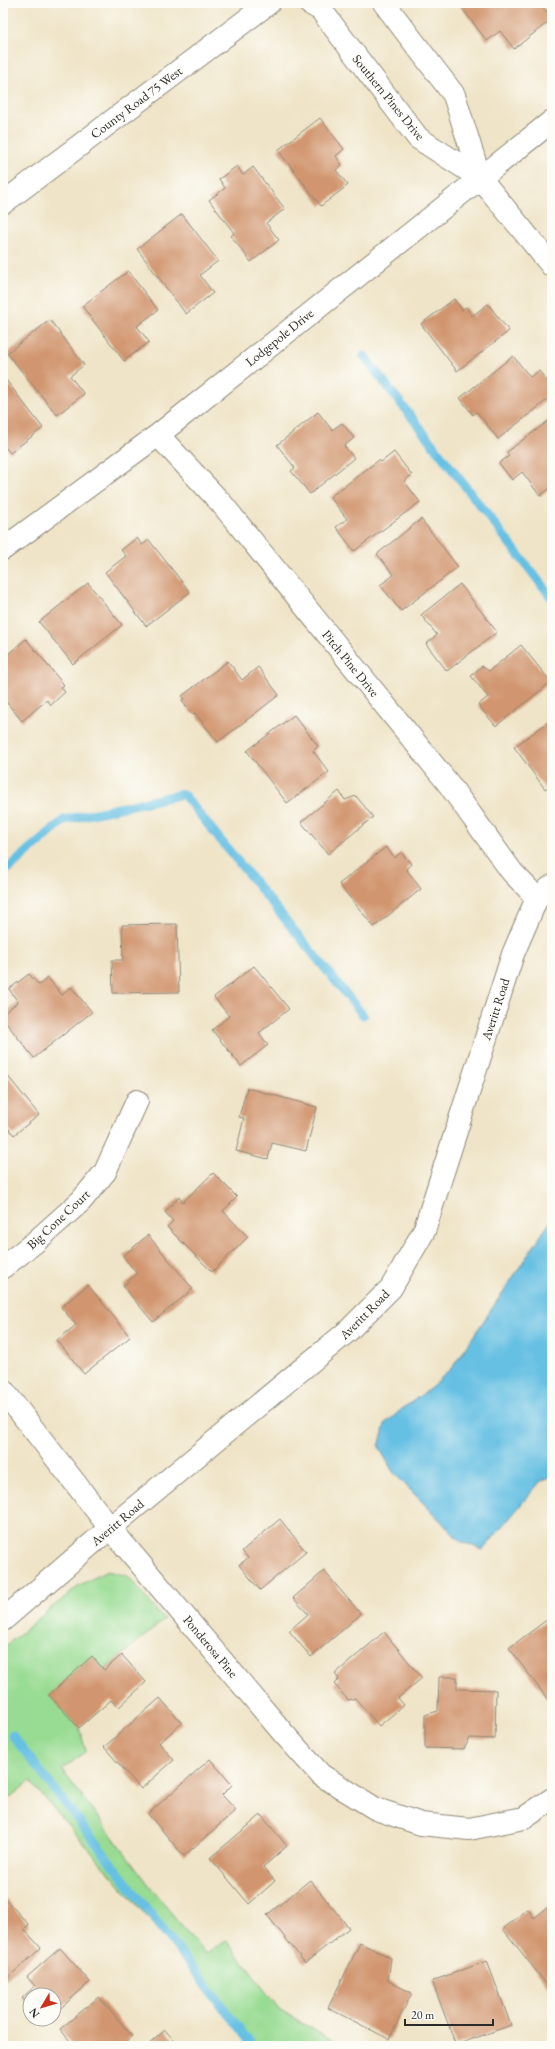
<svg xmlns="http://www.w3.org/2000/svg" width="555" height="2049" font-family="'EB Garamond',serif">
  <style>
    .green { fill: #98db92; stroke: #62835e }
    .water { fill: #66c0e3; stroke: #487687 }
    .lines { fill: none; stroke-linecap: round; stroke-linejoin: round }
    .stream { stroke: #66c0e3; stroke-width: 9 }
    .building { fill: #d19670 }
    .minor-casing { stroke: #8d8879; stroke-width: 24 }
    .minor { stroke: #fff; stroke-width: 22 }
    .labels { text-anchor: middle; stroke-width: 3; stroke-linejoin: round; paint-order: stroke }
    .street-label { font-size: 13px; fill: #2b2b2b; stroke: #fdfcf7 }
  </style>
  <rect width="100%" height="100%" fill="#fdfcf7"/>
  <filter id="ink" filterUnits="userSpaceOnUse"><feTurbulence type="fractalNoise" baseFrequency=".025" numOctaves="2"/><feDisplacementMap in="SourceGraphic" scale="8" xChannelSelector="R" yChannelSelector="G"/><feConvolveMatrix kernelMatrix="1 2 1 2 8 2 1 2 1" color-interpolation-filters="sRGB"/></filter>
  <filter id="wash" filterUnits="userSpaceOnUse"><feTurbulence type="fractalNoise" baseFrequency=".012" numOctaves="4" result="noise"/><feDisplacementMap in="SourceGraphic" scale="16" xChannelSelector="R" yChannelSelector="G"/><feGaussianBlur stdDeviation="0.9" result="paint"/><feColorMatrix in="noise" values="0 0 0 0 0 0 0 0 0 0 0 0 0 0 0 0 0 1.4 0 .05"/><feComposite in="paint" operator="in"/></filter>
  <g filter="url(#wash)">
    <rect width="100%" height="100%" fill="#efe4c7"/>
    <path class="green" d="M107 1571 128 1576 164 1620 104 1670 92 1656 49 1695 79 1728 86 1751 62 1770 159 1898 205 1954 226 1940 279 2009 341 2046H251L161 1933 30 1781 3 1803V1648L78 1586Z"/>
    <path class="water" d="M552 1219V1475L540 1482 483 1550 460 1541 393 1472 379 1447 385 1424 403 1408 431 1388 454 1365Z"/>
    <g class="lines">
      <path class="stream" d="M364 356 552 598
        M3 873 64 820 183 794 363 1015
        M12 1735 253 2046"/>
    </g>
    <g id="blocks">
      <path class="building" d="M467 3H540L552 19 514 49 500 31 487 41 461 7Z
        M320 118 344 149 336 156 342 165 336 170 348 185 321 206 278 150Z
        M237 166 243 175 253 167 285 209 266 223 279 240 251 262 231 236 234 233 209 200 225 188 219 179Z
        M182 214 218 261 200 275 213 293 186 314 137 249Z
        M128 271 158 310 137 326 149 342 124 361 82 306Z
        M454 299 462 310 466 307 472 316 488 304 509 331 457 371 421 324Z
        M50 320 84 365 70 376 84 394 57 415 7 353Z
        M513 356 530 377 539 371 552 387V396L498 439 477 412 473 415 460 398Z
        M3 376 43 428 10 453 4 446 3 447Z
        M318 412 332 430 342 423 354 438 344 446 354 458 310 494 291 471 295 468 277 445Z
        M552 418V487L540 496 522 472 512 480 499 463 509 456 507 452Z
        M394 452 412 475 404 481 420 502 354 551 336 527 347 519 330 497 379 460 381 462Z
        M421 519 458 567 401 611 380 585 394 575 377 554Z
        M137 538 142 545 149 540 190 592 146 626 105 572 126 556 121 550Z
        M88 583 122 625 73 664 39 622Z
        M460 584 497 632 447 671 426 644 437 635 421 615Z
        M26 639 64 685 61 687 65 692 51 705 47 700 22 721 3 698V649L8 654Z
        M521 645 551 682 496 726 478 705 488 697 471 676 482 666 489 671Z
        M228 661 242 680 258 667 279 695 218 742 195 713 192 714 182 701 184 698 182 696Z
        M294 715 318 746 313 751 329 772 287 803 247 751Z
        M552 719V784L545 789 514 747Z
        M339 791 345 800 356 796 373 817 328 854 301 822Z
        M386 847 395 858 401 852 411 864 406 869 421 889 374 927 339 884Z
        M177 924 179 992 113 993 112 960H123L122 925Z
        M254 966 289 1009 259 1033 268 1045 241 1066 212 1030 229 1016 214 997Z
        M29 974 39 985 48 978 62 995 71 987 92 1012 34 1058 3 1019V1014L18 1002 9 989Z
        M3 1070 39 1115 14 1135 3 1122Z
        M247 1088 317 1107 306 1151 272 1143 268 1159 236 1151 244 1118 239 1117Z
        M213 1173 237 1197 223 1211 248 1237 212 1272 167 1227 173 1221 165 1212 179 1197 183 1202Z
        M148 1235 193 1289 153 1322 123 1286 137 1274 123 1256Z
        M88 1285 130 1337 84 1374 57 1340 76 1325 61 1307Z
        M280 1519 306 1552 260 1590 239 1565 248 1558 242 1551Z
        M324 1571 361 1614 311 1657 289 1631 308 1614 293 1598Z
        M552 1616V1705L509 1648Z
        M384 1632 422 1678 398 1698 404 1705 379 1726 355 1698 348 1700 334 1684 339 1679 335 1674Z
        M122 1655 146 1682 118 1708 111 1700 79 1728 49 1695 92 1656 104 1670Z
        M439 1677H457V1689L496 1690 495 1739 470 1738 464 1749 425 1748V1715L438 1711Z
        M160 1698 182 1723 159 1743 174 1760 141 1789 104 1747Z
        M210 1759 232 1785 222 1795 236 1810 184 1856 148 1814Z
        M261 1815 287 1846 263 1867 275 1881 249 1904 210 1858Z
        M310 1880 349 1928 305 1963 267 1915Z
        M3 1896 29 1925 24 1929 41 1948 3 1982Z
        M552 1904V1989L551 1990 503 1929 528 1909 534 1918Z
        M360 1943 391 1958 388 1981 412 1993 389 2039 328 2008Z
        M60 1948 90 1982 54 2014V1995H30V2006L22 1998 35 1986 27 1977Z
        M487 1961 511 2025 456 2045 432 1981Z
        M99 1997 132 2036 120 2046H74L60 2029Z
        M165 2030 179 2046H147Z"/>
    </g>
  </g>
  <g filter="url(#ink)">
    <use href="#blocks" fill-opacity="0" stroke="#8d8879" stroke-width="1"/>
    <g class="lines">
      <defs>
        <path id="minor" d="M309 3 321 10 418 138 480 178 552 266
          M384 3 454 95 480 178
          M3 203 269 3
          M158 435 222 504 448 783 512 872 537 898
          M3 549 158 435 552 121
          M3 1267 34 1243 81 1201 105 1172 137 1101
          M3 1390 110 1528 284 1734 321 1775 376 1809 421 1824 469 1829 524 1818 552 1799
          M3 1620 110 1528 348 1331 391 1288 424 1231 513 954 537 898 552 886"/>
      </defs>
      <use href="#minor" class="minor-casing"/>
      <use href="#minor" class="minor"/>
    </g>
  </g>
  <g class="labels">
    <g class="street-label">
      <text transform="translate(389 97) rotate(51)" y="5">Southern Pines Drive</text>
      <text transform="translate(136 102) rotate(-37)" y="5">County Road 75 West</text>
      <text transform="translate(279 337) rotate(-39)" y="5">Lodgepole Drive</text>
      <text transform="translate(351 663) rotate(51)" y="5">Pitch Pine Drive</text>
      <text transform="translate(495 1009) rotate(-72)" y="5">Averitt Road</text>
      <text transform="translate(58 1219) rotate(-43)" y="5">Big Cone Court</text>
      <text transform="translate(364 1314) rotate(-45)" y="5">Averitt Road</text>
      <text transform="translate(117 1522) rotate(-40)" y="5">Averitt Road</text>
      <text transform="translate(211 1646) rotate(50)" y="5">Ponderosa Pine</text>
    </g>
  </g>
  <rect width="555" height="2049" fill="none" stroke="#fdfcf7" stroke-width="16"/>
  <g transform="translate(42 2007) rotate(232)"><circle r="19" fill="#fdfcf7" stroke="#a9a8a5"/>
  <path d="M0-3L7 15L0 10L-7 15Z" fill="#c8321e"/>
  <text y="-6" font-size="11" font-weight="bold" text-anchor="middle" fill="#2b2b2b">N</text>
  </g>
  <path d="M405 2019v6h88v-6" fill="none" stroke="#2b2b2b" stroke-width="2"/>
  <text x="411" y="2019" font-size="12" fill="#2b2b2b" stroke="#fdfcf7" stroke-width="3" paint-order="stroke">20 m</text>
</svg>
